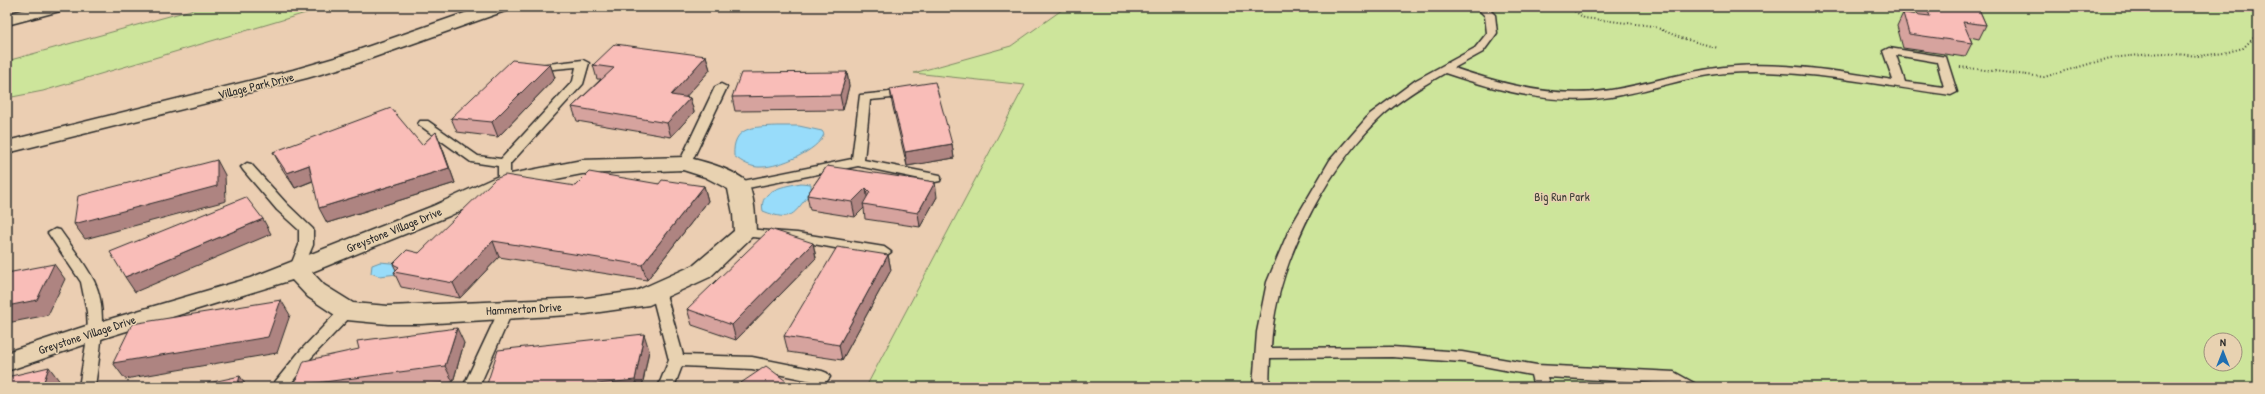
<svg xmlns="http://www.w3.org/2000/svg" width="2265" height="394" font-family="'Patrick Hand',sans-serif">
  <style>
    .green { fill: #cde59b; stroke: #7c8863; fill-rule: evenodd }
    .water { fill: #98dcfa; stroke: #6c95a7 }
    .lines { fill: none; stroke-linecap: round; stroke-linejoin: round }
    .service-casing { stroke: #2b2b2b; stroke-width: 3 }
    .minor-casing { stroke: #2b2b2b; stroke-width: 3 }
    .path { stroke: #2b2b2b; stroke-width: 2; stroke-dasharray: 1 2.5; stroke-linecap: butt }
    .service { fill: #e8d2b1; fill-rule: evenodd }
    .minor { fill: #e8d2b1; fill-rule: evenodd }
    .wall { fill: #d6a39e; stroke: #2b2b2b }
    .shaded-wall { fill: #ae8481; stroke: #2b2b2b }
    .building { fill: #f9bdb8; stroke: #2b2b2b }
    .labels { text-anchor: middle; stroke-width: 3; stroke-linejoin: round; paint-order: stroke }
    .street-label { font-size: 12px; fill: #2b2b2b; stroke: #e8d2b1 }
    .park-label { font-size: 12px; fill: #3b3e36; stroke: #e8d2b1 }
  </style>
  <rect width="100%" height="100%" fill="#ebceb2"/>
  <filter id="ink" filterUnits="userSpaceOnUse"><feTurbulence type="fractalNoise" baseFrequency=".025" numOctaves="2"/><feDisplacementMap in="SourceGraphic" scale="8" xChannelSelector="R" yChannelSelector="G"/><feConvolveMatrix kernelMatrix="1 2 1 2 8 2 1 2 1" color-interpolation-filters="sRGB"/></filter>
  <g filter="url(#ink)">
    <path class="green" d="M202 7H326L43 91 7 98V61Z
      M1066 7H2258V387H866L1025 85 914 73 1011 46ZM2211 340H2235V364H2211Z"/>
    <path class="water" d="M777 126H799L822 131 824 134C818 151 779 167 762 167 751 168 742 162 734 156 732 126 754 127 777 126Z
      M801 183 811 184V192C793 214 793 223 763 211 758 189 786 186 801 183Z
      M380 262 401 264 398 274 379 276 371 273 372 265Z"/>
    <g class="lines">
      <defs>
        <path id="service" d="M1476 7H1487L1495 15 1497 33 1483 52 1454 68C1505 85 1557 99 1611 90 1649 84 1685 71 1724 67 1780 61 1837 71 1893 80L1883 51 1889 48 1946 57 1957 92 1951 95C1877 85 1802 68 1726 73 1687 76 1650 91 1611 97 1554 106 1499 91 1445 73 1422 86 1397 101 1378 120 1322 175 1274 269 1271 348L1392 347 1462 352 1537 365 1674 372 1694 383 1697 387H1677L1671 384 1547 377 1550 387H1534L1531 375 1462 362 1392 357 1270 358 1269 387H1253L1257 332 1267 282 1289 230 1330 160 1370 114 1416 80 1475 48 1487 33 1485 16ZM1896 55 1937 62 1944 87 1905 82Z
          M583 60 589 63 583 84 510 164V182L509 185 504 186 498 182V166L471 162 418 124 420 121H428L478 156 501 159 573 81 576 67 543 70 537 67 539 65Z
          M721 84 727 87 691 163 685 167 681 166 679 163 715 87Z
          M909 90 915 94 913 96 870 100 864 160 940 175 941 178 940 181 935 182 858 166 738 190 732 186 738 182 852 159 860 95Z
          M247 163 251 164 287 204 313 229V245L301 273H291L289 270 299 245V230L277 210 243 170 241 167Z
          M55 229 60 230C71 246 85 263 94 281 109 310 99 356 95 387H79L88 332 87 312 81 282 48 233Z
          M745 229 797 233 884 247 891 252 884 257 797 241 740 236 738 233 740 230Z
          M658 286 663 288 665 291 683 355 752 357 822 371 827 373 830 377 827 381 822 383 752 369 682 366 674 387H658L669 360 651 291 653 288Z
          M506 305 511 306 513 310 479 387H463L499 310 501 306Z
          M347 306 352 307 354 311 352 315 310 359 288 387H271L300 351 342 307Z"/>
        <path id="minor" d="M34 7H63L60 11 7 25V14Z
          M482 7H508L505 11 352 65 307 78 7 153V141L293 70 338 57Z
          M685 157C703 161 732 169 746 181 754 189 756 222 756 233L710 277 649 305 586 314 421 324H388L347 320 338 317 308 297 292 280 104 338 7 371V352L86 326 250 278 433 206 496 177 582 160ZM683 170 705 177 728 189 733 214 734 231 694 265 636 291 586 298 388 306 353 303 324 285 312 272 449 216 510 188 582 174Z"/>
      </defs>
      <use href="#service" class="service-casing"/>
      <use href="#minor" class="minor-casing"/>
      <path class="path" d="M1569 7 1584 18 1653 26 1681 38 1718 48
        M1960 67 2044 77 2110 58 2162 53 2199 56 2224 53 2243 48 2258 34"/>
      <use href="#service" class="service"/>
      <use href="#minor" class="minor"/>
    </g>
    <path class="wall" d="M1916 7H1978L1986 25 1979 39 1970 37 1972 43 1965 57 1903 48 1897 26 1903 13 1918 15Z
      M706 56 710 70 685 97 690 98 694 112 671 137 577 121 572 107 601 79H597L593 65Z
      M550 64 555 78 498 137 457 132 451 118Z
      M847 72 849 86 843 110 735 111 732 97Z
      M890 89 952 144 954 158 907 166 892 103Z
      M436 132 442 147 455 183 327 223 313 181 295 188 281 167 273 152 422 145Z
      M827 166 937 197 920 227 865 219 864 208 855 217 810 210 807 195Z
      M659 184 704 186 708 201 647 280 499 257 460 298 401 287 394 272 396 270 393 264 575 186Z
      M813 243 816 258 736 340 692 325 687 309Z
      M888 255 891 270 842 360 788 352 784 336Z
      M464 343 453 382 413 387H294V386Z
      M649 350 642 387H486Z"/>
    <path class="shaded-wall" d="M706 56 710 70 675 109 671 95Z
      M550 64 555 78 498 137 492 122Z
      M847 72 849 86 843 110 840 95Z
      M690 98 694 112 671 137 667 123Z
      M436 132 442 147 455 183 327 223 319 208 449 168Z
      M952 144 954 158 907 166 905 152Z
      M217 160 225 175 226 201 85 239 74 224Z
      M309 165 317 179 295 188 287 173Z
      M935 182 937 197 920 227 918 213Z
      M704 186 708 201 647 280 642 265Z
      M866 188 868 203 863 204 864 208 855 217 852 202Z
      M263 219 271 234 135 292 125 277Z
      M7 231 9 234 7 243Z
      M493 241 499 257 460 298 453 283Z
      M813 243 816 258 736 340 732 325Z
      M888 255 891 270 842 360 839 345Z
      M54 264 65 279 48 315 7 323V306Z
      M281 300 290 315 277 353 125 379 113 363Z
      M457 328 464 343 453 382 445 366Z
      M644 334 649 350 642 387H638L635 380Z
      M49 367 61 383 59 387H42Z
      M240 376 247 387H237Z"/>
    <path class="building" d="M1926 7H1978L1986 25 1963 22 1972 43 1909 34 1903 13 1930 16Z
      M615 44 706 56 671 95 690 98 667 123 572 107 614 68 593 65Z
      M512 60 550 64 492 122 451 118Z
      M847 72 840 95 732 97 741 73Z
      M935 82 952 144 905 152 890 89Z
      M391 108 422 145 436 132 449 168 319 208 309 165 287 173 273 152Z
      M217 160V186L74 224 78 196Z
      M827 166 935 182 918 213 863 204 870 192 866 188 852 202 807 195Z
      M589 172 659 184 662 180 704 186 642 265 493 241 453 283 394 272 399 267 393 264 407 250 419 253 495 179 505 175 575 186Z
      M246 197 263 219 125 277 110 252Z
      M770 229 813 243 732 325 687 309Z
      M837 247 888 255 839 345 784 336Z
      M54 264 37 300 7 306V273Z
      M281 300 268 337 113 363 132 324Z
      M457 328 445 366 294 386 304 361 359 349 357 341Z
      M644 334 635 380 569 387H486L498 350Z
      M766 366 794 387H735Z
      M49 367 42 387H7V377Z
      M240 376 237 387H190Z"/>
  </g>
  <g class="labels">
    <g class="street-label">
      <text transform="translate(256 86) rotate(-14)" y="4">Village Park Drive</text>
      <text transform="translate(394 230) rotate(-22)" y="4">Greystone Village Drive</text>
      <text transform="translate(524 309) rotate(-3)" y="4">Hammerton Drive</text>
      <text transform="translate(87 335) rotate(-18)" y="4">Greystone Village Drive</text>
    </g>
    <g class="park-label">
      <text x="1562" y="201">Big Run Park</text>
    </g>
  </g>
  <rect width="2265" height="394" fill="none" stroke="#e8d2b1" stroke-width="24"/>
  <rect x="12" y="12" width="2241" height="370" fill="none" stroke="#2b2b2b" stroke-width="1.5" filter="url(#ink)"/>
  <g transform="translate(2223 352)"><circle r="19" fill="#e8d2b1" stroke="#9c8f7b"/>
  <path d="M0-3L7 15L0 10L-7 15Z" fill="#1f6fb2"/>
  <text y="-6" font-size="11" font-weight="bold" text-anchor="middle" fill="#2b2b2b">N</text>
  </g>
</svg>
